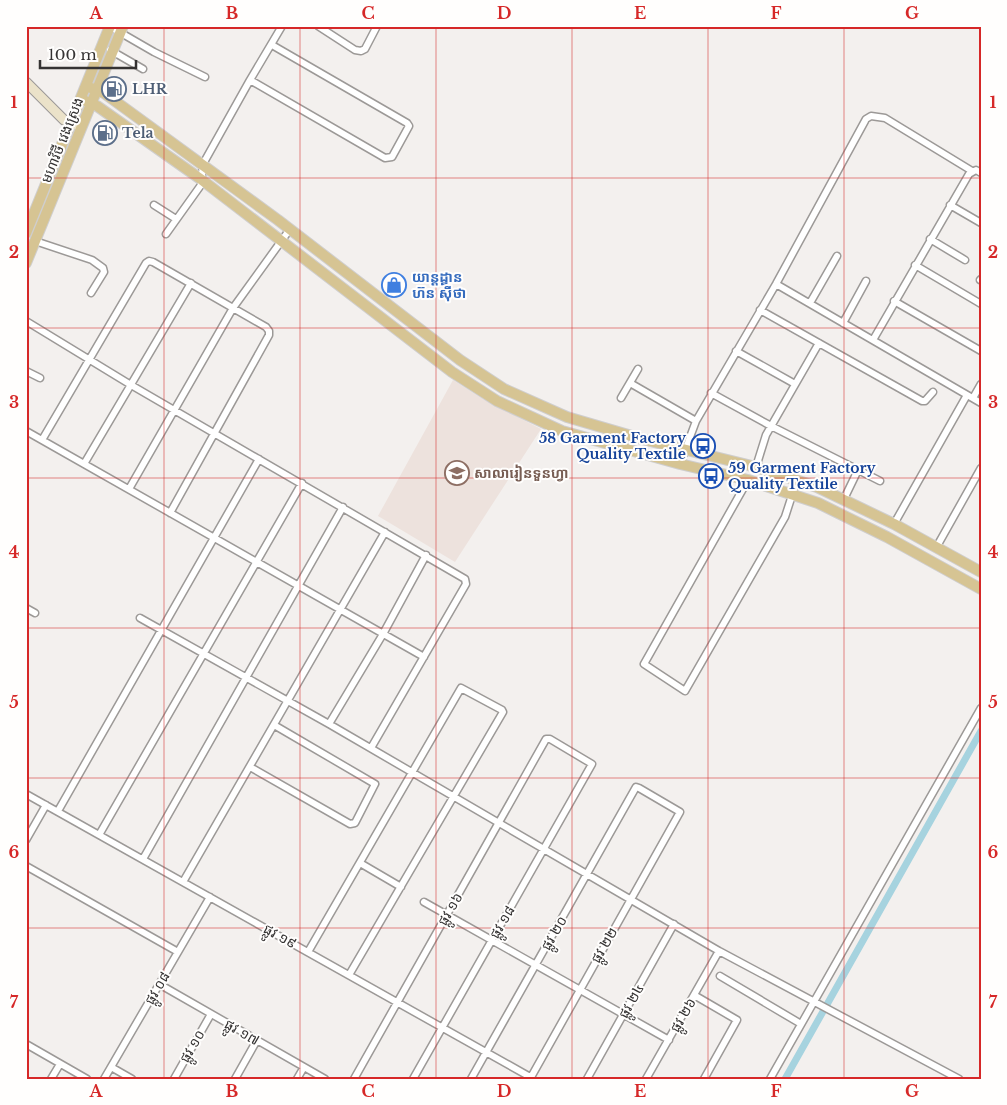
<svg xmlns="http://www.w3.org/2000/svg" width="1007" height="1105" font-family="'Libre Baskerville','Noto Sans Khmer',serif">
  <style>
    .built { fill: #ede2dd }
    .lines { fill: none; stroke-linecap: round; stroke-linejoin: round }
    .canal { stroke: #a6d3df; stroke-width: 7 }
    .street-casing { stroke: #9c9997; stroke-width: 9 }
    .secondary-casing { stroke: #9c9997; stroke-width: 11 }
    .primary-casing { stroke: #cfcece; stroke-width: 12 }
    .street { stroke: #fff; stroke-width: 6 }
    .secondary { stroke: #ebe2c9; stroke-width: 9 }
    .primary { stroke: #d6c493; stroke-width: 10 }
    .grid { fill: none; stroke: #d62828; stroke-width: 1; stroke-opacity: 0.55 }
    .labels { text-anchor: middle; stroke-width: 4; stroke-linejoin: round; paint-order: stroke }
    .service-label { font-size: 14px; font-weight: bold; fill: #4e5e75; stroke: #fffefd; text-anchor: start }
    .street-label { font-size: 14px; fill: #353333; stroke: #fffefd }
    .shop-label { font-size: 14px; font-weight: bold; fill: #366cbe; stroke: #fffefd; text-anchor: start }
    .transit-label { font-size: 14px; font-weight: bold; fill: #164399; stroke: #fffefd; text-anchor: end }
    .education-label { font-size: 14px; font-weight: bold; fill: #785e54; stroke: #fffefd; text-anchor: start }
    .neatline { fill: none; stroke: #d62828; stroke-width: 2 }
    .grid-label { font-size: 16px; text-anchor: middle; font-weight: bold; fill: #d62828 }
  </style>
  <rect width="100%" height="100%" fill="#f3f0ee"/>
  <path class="built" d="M453 380 483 399 541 429 455 562 378 516Z"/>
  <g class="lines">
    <path class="canal" d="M785 1079 981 731"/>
    <defs>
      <path id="street" d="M109 26 154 52 205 77
        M318 26 355 50 361 51 365 49 377 26
        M110 50 143 69
        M250 80 282 26
        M154 205 176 219
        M950 205 981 223
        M166 234 201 185 203 164 250 80 385 158 392 157 409 126 407 123 272 45
        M930 239 965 260
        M35 241 92 260 103 268 104 272 91 293
        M915 265 981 304
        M980 280 981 279
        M776 284 981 403
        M894 301 981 351
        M810 303 837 256
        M760 310 922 401H925L933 392
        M26 321 131 385 465 579 466 584 371 748
        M843 323 866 281
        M873 340 969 174 976 170 981 173
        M736 351 795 384
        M26 371 40 378
        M630 383 696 421
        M711 393 771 426 880 481
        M621 398 638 369
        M973 398 981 384
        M26 431 424 657
        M42 440 146 263 149 261 153 262 266 327 269 331V335L170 513
        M84 464 191 283
        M680 464 696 421 776 284 866 119 871 116 885 118 972 171
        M756 467 766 435 819 343
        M748 480 644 664 685 691 785 517 797 480
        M129 489 233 308 290 229
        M844 499 858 470
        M894 524 967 395
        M936 548 981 468
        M26 608 35 613
        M140 618 329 724 719 951 959 1079
        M329 724 383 634 426 555
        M250 767 350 824 355 823 375 784 274 725
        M26 794 532 1078
        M58 811 259 459
        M99 835 302 483
        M26 840 46 805
        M143 859 343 507
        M360 863 401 887
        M26 866 178 952
        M183 882 385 532
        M424 902 669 1040
        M308 952 461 688 502 710 503 712 349 975
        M720 976 801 1024
        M159 984 325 1079
        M694 995 737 1020 704 1079
        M26 1044 87 1079
        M111 1067 132 1079
        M51 1079 60 1064
        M104 1079 210 897
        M174 1079 211 1014
        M235 1079 257 1040
        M297 1079 304 1067
        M354 1079 546 739H550L592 764 413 1079
        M471 1079 636 787 639 788 680 812 530 1079
        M587 1079 674 924
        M646 1079 719 951
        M770 1079 981 708"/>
      <path id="secondary" d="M26 82 64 120 77 125"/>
      <path id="primary" d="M86 86 104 93 278 220 460 360 504 389 567 417 642 439 756 467 817 487 894 524 981 572
        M81 99 97 106 202 180 452 372 497 401 562 431 680 464 748 480 818 503 887 537 981 589
        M26 233 110 26
        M26 263 123 26"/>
    </defs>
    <use href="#street" class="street-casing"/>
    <use href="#secondary" class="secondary-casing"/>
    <use href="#primary" class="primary-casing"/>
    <use href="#street" class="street"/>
    <use href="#secondary" class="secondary"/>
    <use href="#primary" class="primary"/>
  </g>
  <path class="grid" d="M164 26V1079M300 26V1079M436 26V1079M572 26V1079M708 26V1079M844 26V1079M26 178H981M26 328H981M26 478H981M26 628H981M26 778H981M26 928H981"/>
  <defs>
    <symbol id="fuel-ring" viewBox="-11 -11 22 22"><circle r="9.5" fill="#fffefd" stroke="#5c6f8a" stroke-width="1.5"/><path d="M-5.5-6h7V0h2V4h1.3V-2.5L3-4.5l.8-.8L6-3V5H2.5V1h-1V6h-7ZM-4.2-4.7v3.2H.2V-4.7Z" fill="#5c6f8a"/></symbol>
    <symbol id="shop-ring" viewBox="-11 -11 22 22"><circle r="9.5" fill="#fffefd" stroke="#3f7fe0" stroke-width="1.5"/><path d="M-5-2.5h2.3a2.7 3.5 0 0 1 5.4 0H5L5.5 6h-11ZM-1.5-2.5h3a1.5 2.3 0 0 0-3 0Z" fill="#3f7fe0"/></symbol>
    <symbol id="bus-ring" viewBox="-11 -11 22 22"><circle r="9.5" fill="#fffefd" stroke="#1a4fb4" stroke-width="1.5"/><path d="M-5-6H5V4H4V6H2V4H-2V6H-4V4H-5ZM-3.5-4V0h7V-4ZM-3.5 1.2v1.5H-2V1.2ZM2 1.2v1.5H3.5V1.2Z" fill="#1a4fb4"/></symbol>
    <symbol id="university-ring" viewBox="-11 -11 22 22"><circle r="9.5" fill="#fffefd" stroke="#8d6e63" stroke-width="1.5"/><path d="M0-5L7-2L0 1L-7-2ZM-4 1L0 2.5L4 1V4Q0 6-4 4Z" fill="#8d6e63"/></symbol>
  </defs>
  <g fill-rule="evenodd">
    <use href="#fuel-ring" x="100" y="75" width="28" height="28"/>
    <use href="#fuel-ring" x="91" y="119" width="28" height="28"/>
    <use href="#shop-ring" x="380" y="271" width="28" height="28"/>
    <use href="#bus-ring" x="689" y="432" width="28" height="28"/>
    <use href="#university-ring" x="443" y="459" width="28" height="28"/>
    <use href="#bus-ring" x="697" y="462" width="28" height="28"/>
  </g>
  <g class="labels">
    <g class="service-label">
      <text x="132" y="94">LHR</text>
      <text x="122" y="138">Tela</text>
    </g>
    <g class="street-label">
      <text transform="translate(62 140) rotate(-68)" y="5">មហាវិថី វេងស្រេង</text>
      <text transform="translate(450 909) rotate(-60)" y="5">ផ្លូវ ១៦</text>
      <text transform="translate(502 922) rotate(-60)" y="5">ផ្លូវ ១៨</text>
      <text transform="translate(554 933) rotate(-60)" y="5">ផ្លូវ ២០</text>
      <text transform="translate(280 936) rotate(29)" y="5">ផ្លូវ ១៩</text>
      <text transform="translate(604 945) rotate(-60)" y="5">ផ្លូវ ២២</text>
      <text transform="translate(157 988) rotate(-60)" y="5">ផ្លូវ ០៨</text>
      <text transform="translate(631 1001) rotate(-61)" y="5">ផ្លូវ ២៤</text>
      <text transform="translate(683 1015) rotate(-60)" y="5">ផ្លូវ ២៦</text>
      <text transform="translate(242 1032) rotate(30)" y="5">ផ្លូវ ១៧</text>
      <text transform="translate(192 1046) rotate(-60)" y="5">ផ្លូវ ១០</text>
    </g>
    <g class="shop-label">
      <text x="412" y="282">យាន្ដដ្ឋាន<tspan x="412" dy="16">ហ៊ន ស៊ីថា</tspan></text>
    </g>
    <g class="transit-label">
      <text x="686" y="443">58 Garment Factory<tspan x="686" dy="16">Quality Textile</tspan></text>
      <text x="728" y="473" text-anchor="start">59 Garment Factory<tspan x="728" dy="16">Quality Textile</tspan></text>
    </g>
    <g class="education-label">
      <text x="474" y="478">សាលារៀនទួនហ្វា</text>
    </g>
  </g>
  <rect width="1007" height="1105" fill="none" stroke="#fffefd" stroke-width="55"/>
  <path d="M40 60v8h96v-8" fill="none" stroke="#353333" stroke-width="2.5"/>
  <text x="48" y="60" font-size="15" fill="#353333" stroke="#fffefd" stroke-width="4" paint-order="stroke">100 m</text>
  <rect x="28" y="28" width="952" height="1050" class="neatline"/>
  <g class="grid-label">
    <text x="96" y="19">A</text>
    <text x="232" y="19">B</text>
    <text x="368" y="19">C</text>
    <text x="504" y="19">D</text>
    <text x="640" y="19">E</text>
    <text x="776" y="19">F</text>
    <text x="912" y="19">G</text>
    <text x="14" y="108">1</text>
    <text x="993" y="108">1</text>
    <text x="14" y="258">2</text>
    <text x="993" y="258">2</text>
    <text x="14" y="408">3</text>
    <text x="993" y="408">3</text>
    <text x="14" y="558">4</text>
    <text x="993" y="558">4</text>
    <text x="14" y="708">5</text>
    <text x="993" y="708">5</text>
    <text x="14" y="858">6</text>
    <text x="993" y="858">6</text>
    <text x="14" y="1008">7</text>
    <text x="993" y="1008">7</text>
    <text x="96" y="1097">A</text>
    <text x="232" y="1097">B</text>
    <text x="368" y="1097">C</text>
    <text x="504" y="1097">D</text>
    <text x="640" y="1097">E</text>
    <text x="776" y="1097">F</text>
    <text x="912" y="1097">G</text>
  </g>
</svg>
